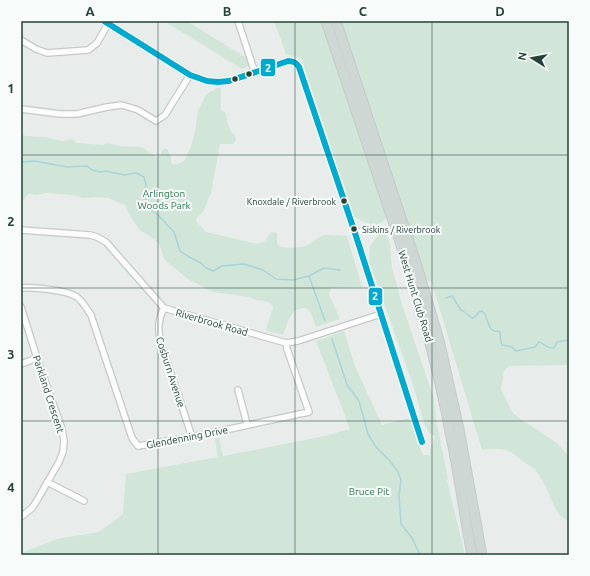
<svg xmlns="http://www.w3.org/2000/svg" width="590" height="576" font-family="Ubuntu,sans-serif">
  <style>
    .green { fill: #d1e6d8 }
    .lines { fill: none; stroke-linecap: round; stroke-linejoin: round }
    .stream { stroke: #a9d4db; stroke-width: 1.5 }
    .minor-casing { stroke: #c5cac8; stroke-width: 8 }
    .tertiary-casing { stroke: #c5cac8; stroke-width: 9 }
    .primary-casing { stroke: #c3ccc9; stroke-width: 11 }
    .minor { stroke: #fcfcfc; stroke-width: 5.5 }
    .tertiary { stroke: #fcfcfc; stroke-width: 7 }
    .primary { stroke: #cfd7d5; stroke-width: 9 }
    .bus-1-casing { stroke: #f7fbf9; stroke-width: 9 }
    .bus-1 { stroke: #00a9ce; stroke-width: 6 }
    .grid { fill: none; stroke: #24423a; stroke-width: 1; stroke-opacity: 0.55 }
    .bus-dot { fill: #24423a; stroke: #f7fbf9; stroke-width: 1.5 }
    .labels { text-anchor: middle; stroke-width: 4; stroke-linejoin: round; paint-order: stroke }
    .bus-label { font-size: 9px; fill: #24423a; stroke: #f7fbf9; text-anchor: end }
    .park-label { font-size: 10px; fill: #2d7a4b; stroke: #f7fbf9 }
    .street-label { font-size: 10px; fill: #24423a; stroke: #f7fbf9 }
    .line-badge { stroke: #f7fbf9; stroke-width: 1.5 }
    .badge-label { font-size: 11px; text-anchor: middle; font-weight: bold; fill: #fff }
    .neatline { fill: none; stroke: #24423a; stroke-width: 1.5 }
    .grid-label { font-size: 13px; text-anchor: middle; font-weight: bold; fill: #24423a }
  </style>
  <rect width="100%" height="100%" fill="#e8edeb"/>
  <path class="green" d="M164 21H187L243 56H247C249 64 251 66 242 69Z
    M274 21H322L386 213V218C377 230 364 222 353 216L301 58 286 54Z
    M340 21H569V365L509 366 504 371 501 389 512 412 522 420 557 443 567 454 569 457V522C566 519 561 517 559 514 550 501 547 485 537 472 534 468 529 466 525 463 508 448 504 448 482 450L434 290 432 282 426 280Z
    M217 88H221V110L226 113 227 121 231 132 235 135 236 139 234 144H220L211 194C207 199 207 205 204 210 201 216 197 214 196 221L206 232 258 244C264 242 267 240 270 233L274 232 277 233C278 236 276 242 278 245 281 250 304 247 308 245 313 242 316 238 322 236 326 234 341 236 347 236L362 287 331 288 329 294 340 319 316 327 311 313 306 308C290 307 288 323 283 335L266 330 273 307 271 304 266 301 255 300 249 297 213 292 188 279 166 261 163 256 160 246 155 240 140 230 131 218 125 205 122 204 108 198 96 197 83 198 72 195 45 193 38 195 29 194 21 202V135L27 136 43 137 63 141 71 139 74 140 77 143 103 145 108 143 119 146 142 147 156 157 160 156 162 150 165 149H167L171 157V162L173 164 176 165 184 161 190 149 195 132 198 110 206 95 209 92 213 91Z
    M382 230 385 232 390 243 392 268 402 304 434 399 436 420 448 478 447 480 465 555H21V553L57 539 99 532 123 514 126 474 218 457 215 439 219 438 223 456 325 436 350 429 316 341 344 331 355 366 382 425 410 418 423 455H430V450L435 436 429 433 425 426 412 382 369 261 370 246Z"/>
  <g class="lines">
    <path class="stream" d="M21 162 35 161 67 167 87 166 92 170 100 172 106 171 124 175 136 173 144 177 146 184 144 195 148 207 158 215 174 232 180 251 189 257 201 263 206 268 213 271 222 266 244 264 263 270 276 279 293 280 309 276 324 268 340 270
      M309 276 325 321
      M446 298 452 296 461 310 463 311 472 318 475 317 479 312 482 311C489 316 486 328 494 331 496 331 498 331 500 332 501 337 500 341 502 345L512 347 516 351 535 347 539 342C545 344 547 349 554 348L557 342 569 340
      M332 339 347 385 359 401 368 434 376 447 390 461 398 472 401 480 399 495 401 524 412 538 420 555"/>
    <defs>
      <path id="minor" d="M238 21 255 73
        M21 40 36 49 47 53 88 50 97 43 108 24
        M296 63 299 67 355 233 422 442
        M21 109 60 114H77L107 107 122 105 138 110 156 121 165 115 190 75
        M21 230 90 235 97 237 106 242 164 308 286 343 298 341 381 314
        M355 233 370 229
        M21 288C33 287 67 290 77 297 83 302 87 309 91 315L132 438 138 446 192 437 295 415C300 413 304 414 309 412L287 349 286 343
        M21 307 37 358 62 429 64 441 63 452 59 462 36 502 32 508 21 517
        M164 308C158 319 158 328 160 340L192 437
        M21 364 37 358
        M238 390 247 424
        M47 482 84 501"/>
      <path id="tertiary" d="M104 21 190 75 207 81 218 82 229 81 259 71 288 61H292L296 63"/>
      <path id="primary" d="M326 21 409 269C425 323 440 377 450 432 459 473 464 514 472 555
        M336 21 417 266 439 340 459 429 482 555"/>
    </defs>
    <use href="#minor" class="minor-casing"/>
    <use href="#tertiary" class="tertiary-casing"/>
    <use href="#primary" class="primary-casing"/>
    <use href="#minor" class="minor"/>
    <use href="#tertiary" class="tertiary"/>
    <use href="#primary" class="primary"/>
    <defs>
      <path id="bus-1" d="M104 21 190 75 207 81 218 82 229 81 259 71 288 61C293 61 296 62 299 67L355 233 422 442"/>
    </defs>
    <use href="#bus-1" class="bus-1-casing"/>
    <use href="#bus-1" class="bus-1"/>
  </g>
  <path class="grid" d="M158 21V555M295 21V555M432 21V555M21 155H569M21 288H569M21 421H569"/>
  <g class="bus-dot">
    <circle cx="249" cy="74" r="3.5"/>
    <circle cx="235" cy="79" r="3.5"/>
    <circle cx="344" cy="201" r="3.5"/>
    <circle cx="354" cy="229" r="3.5"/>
  </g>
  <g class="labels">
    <g class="bus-label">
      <text x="336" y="205">Knoxdale / Riverbrook</text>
      <text x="362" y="233" text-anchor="start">Siskins / Riverbrook</text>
    </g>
    <g class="park-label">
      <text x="164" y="197">Arlington<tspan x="164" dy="12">Woods Park</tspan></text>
      <text x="369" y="495">Bruce Pit</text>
    </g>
    <g class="street-label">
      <text transform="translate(416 296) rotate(73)" y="4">West Hunt Club Road</text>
      <text transform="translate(212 322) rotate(16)" y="4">Riverbrook Road</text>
      <text transform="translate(171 372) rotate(72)" y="4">Cosburn Avenue</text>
      <text transform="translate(49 394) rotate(72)" y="4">Parkland Crescent</text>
      <text transform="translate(187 437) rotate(-11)" y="4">Glendenning Drive</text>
    </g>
  </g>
  <g class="line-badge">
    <rect x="260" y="58" width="16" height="19" rx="4" fill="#00a9ce"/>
    <rect x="368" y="287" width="15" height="19" rx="4" fill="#00a9ce"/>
  </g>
  <g class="badge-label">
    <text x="268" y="72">2</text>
    <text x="375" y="300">2</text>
  </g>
  <rect width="590" height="576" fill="none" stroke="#f7fbf9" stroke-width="44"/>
  <g transform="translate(532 58) rotate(281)" stroke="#f7fbf9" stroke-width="3" paint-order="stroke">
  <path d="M0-3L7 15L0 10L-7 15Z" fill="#24423a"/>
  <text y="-6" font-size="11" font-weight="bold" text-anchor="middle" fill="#24423a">N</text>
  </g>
  <rect x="22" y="22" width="546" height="532" class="neatline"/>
  <g class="grid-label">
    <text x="90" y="16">A</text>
    <text x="227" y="16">B</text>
    <text x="363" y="16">C</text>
    <text x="500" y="16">D</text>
    <text x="11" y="93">1</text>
    <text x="11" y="226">2</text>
    <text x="11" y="359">3</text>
    <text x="11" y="492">4</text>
  </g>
</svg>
